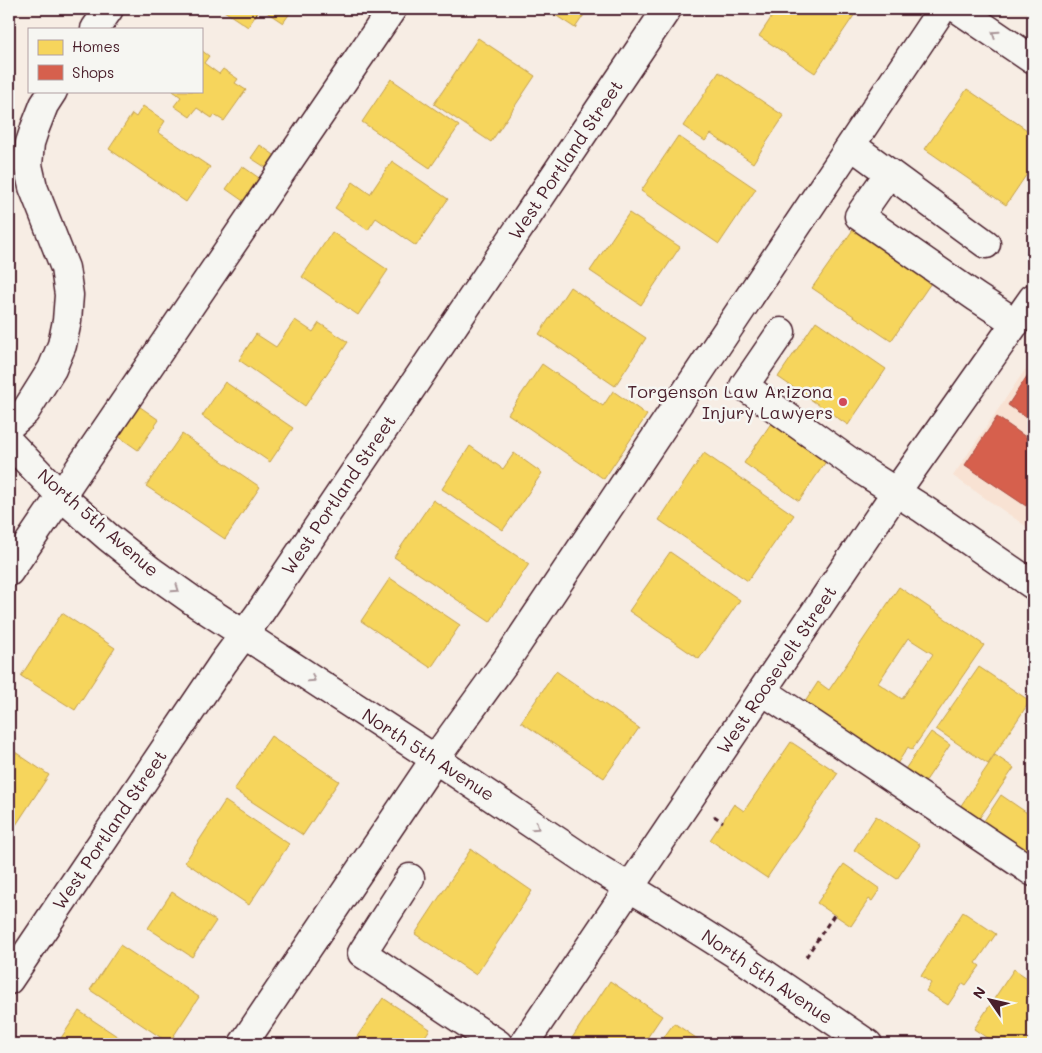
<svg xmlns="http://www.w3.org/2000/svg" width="1042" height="1053" font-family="Mali,sans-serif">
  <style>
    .built { fill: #f8e2d3 }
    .homes { fill: #f6d55c; stroke: #c29e4d; fill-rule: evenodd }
    .shops { fill: #d6604d; stroke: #ac4c43 }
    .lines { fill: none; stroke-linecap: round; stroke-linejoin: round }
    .minor-casing { stroke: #4a1f2b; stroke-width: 31 }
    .path { stroke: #4a1f2b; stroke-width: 3; stroke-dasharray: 5 4; stroke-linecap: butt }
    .minor { stroke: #f6f6f2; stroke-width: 28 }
    .oneway { stroke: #a99598 }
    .poi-dot { fill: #d1495b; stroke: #f6f6f2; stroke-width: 2 }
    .labels { text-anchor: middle; stroke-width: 5; stroke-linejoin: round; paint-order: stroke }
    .street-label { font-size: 18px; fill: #4a1f2b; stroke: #f6f6f2 }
    .poi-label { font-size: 18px; fill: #4a1f2b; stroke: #f6f6f2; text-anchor: end }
  </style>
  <rect width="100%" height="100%" fill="#f7ede4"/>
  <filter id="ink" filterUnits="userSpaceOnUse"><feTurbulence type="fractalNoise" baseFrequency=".02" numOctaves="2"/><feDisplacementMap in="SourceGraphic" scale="10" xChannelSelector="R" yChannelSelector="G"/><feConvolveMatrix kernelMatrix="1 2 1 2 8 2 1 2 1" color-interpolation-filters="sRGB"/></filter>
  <g filter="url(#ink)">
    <path class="built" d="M1033 358V531L953 476Z"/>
    <path class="homes" d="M221 9H260L248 27Z
      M262 9H293L283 23Z
      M546 9H588L575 28Z
      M777 9H847L855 14 815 73 759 36Z
      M478 38 535 76 491 142 434 104Z
      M201 50 209 56 204 63 219 74 223 69 238 79 235 83 246 90 224 121 214 115 212 118 197 108 190 117 174 106 181 97 173 91H201Z
      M719 72 784 116 753 163 711 134 705 141 683 126Z
      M391 79 459 126 430 168 362 122Z
      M967 89 1033 134V165L1006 205 925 149Z
      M143 106 165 121 158 132 210 167 186 202 109 149 132 114 136 117Z
      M678 136 756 189 719 244 641 191Z
      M260 145 277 157 268 169 251 158Z
      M392 161 448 199 416 246 376 218 368 230 335 208 353 182 370 194Z
      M242 166 262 180 246 203 226 189Z
      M629 213 680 247 641 305 590 271Z
      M857 224 935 277 891 341 812 288Z
      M332 232 388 270 358 315 302 277Z
      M570 287 646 338 615 386 539 334Z
      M295 320 313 332 319 323 348 342 305 406 239 360 256 334 276 347Z
      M816 321 886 369 848 425 778 377Z
      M542 364 603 406 613 391 647 415 604 479 508 414Z
      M225 382 293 428 270 462 202 416Z
      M133 402 159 420 138 450 112 432Z
      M774 419 829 457 799 501 744 463Z
      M182 434 260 487 225 539 146 486Z
      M470 446 503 469 514 453 542 473 503 530 442 489Z
      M704 453 794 515 748 581 659 520Z
      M433 500 529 564 490 622 394 557Z
      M670 552 740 600 699 659 629 611Z
      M390 578 460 625 431 668 361 621Z
      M899 587 984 645 912 750 908 747 895 767 803 705 818 682 829 690ZM908 638 933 654 902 699 878 683Z
      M62 613 115 648 75 710 21 676Z
      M979 667 1030 701 988 764 936 729Z
      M556 671 639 728 604 778 521 722Z
      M931 732 950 745 923 785 903 772Z
      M271 736 339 781 303 835 234 790Z
      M791 742 838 773 767 878 710 840 734 804 744 811Z
      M15 752 49 775 16 825 9 819V762Z
      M995 755 1014 768 978 820 960 807Z
      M1001 795 1033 817V858L982 824Z
      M225 801 289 844 249 905 185 862Z
      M876 816 920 845 897 879 854 850Z
      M471 849 532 891 476 975 415 934Z
      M844 864 880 889 872 901 869 899 851 926 817 903Z
      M172 892 216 921 192 957 148 928Z
      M963 912 996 934 976 963 980 966 966 985 963 983 948 1005 926 991 931 983 921 976Z
      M120 945 199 997 169 1043 90 990Z
      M1014 969 1033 982V1044H996L974 1029Z
      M610 981 662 1016 643 1044H568Z
      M383 998 430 1029 420 1044H352Z
      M79 1011 129 1044H57Z
      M674 1023 705 1044H659Z"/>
    <path class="shops" d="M1033 367V422L1008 405Z
      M997 417 1033 442V495L1026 506 965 465Z"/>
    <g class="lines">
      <defs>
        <path id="minor" d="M958 9 1033 60
          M95 29 109 9
          M851 145 986 244
          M889 173 859 216 976 297 1016 323
          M781 332 744 386 866 473 923 509 1033 585
          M9 426 25 412 52 369 62 345 67 321 69 295 65 268 33 187 28 165 30 143 35 128 44 105 53 91
          M9 442 61 496 108 537 151 571 199 605 435 759 599 869 655 903 734 953 868 1044
          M9 572 392 9
          M763 691 1033 872
          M410 878 362 953 498 1044
          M9 980 223 663 259 614 667 9
          M243 1044 435 759 510 655 942 9
          M524 1044 896 492 1033 298"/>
      </defs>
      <use href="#minor" class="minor-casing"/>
      <path class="path" d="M714 816 723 822
        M806 957 834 915"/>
      <use href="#minor" class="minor"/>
    </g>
    <defs><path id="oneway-chevron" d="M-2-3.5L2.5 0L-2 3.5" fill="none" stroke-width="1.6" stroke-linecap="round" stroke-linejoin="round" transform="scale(1.25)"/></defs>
    <g class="oneway">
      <use href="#oneway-chevron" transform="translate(995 34) rotate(-146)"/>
      <use href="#oneway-chevron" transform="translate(176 589) rotate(35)"/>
      <use href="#oneway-chevron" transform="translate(312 679) rotate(33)"/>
      <use href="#oneway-chevron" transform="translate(536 827) rotate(34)"/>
    </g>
  </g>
  <circle class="poi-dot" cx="843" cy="402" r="5"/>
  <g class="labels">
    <g class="street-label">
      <text transform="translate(566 160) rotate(-56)" y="6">West Portland Street</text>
      <text transform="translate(339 495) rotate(-56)" y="6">West Portland Street</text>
      <text transform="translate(98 523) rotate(41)" y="6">North 5th Avenue</text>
      <text transform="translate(777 670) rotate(-56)" y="6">West Roosevelt Street</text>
      <text transform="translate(428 755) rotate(33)" y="6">North 5th Avenue</text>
      <text transform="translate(110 830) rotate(-56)" y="6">West Portland Street</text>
      <text transform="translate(767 977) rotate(34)" y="6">North 5th Avenue</text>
    </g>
    <g class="poi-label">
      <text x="833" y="398">Torgenson Law Arizona<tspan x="833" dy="21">Injury Lawyers</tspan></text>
    </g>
  </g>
  <rect width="1042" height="1053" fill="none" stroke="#f6f6f2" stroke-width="30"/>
  <rect x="15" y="15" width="1012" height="1023" fill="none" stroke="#4a1f2b" stroke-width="2" filter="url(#ink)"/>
  <rect x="28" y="28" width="175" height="65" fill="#f6f6f2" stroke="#b1a0a2"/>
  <rect x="38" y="40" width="25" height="15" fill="#f6d55c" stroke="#b1a0a2"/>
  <text x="72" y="52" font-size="15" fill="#4a1f2b">Homes</text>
  <rect x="38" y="65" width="25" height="15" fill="#d6604d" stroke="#b1a0a2"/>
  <text x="72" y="78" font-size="15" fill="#4a1f2b">Shops</text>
  <g transform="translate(990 1000) rotate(304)" stroke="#f6f6f2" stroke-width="4" paint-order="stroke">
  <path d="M0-4L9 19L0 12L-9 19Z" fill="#4a1f2b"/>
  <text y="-8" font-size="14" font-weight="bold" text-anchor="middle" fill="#4a1f2b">N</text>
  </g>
</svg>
